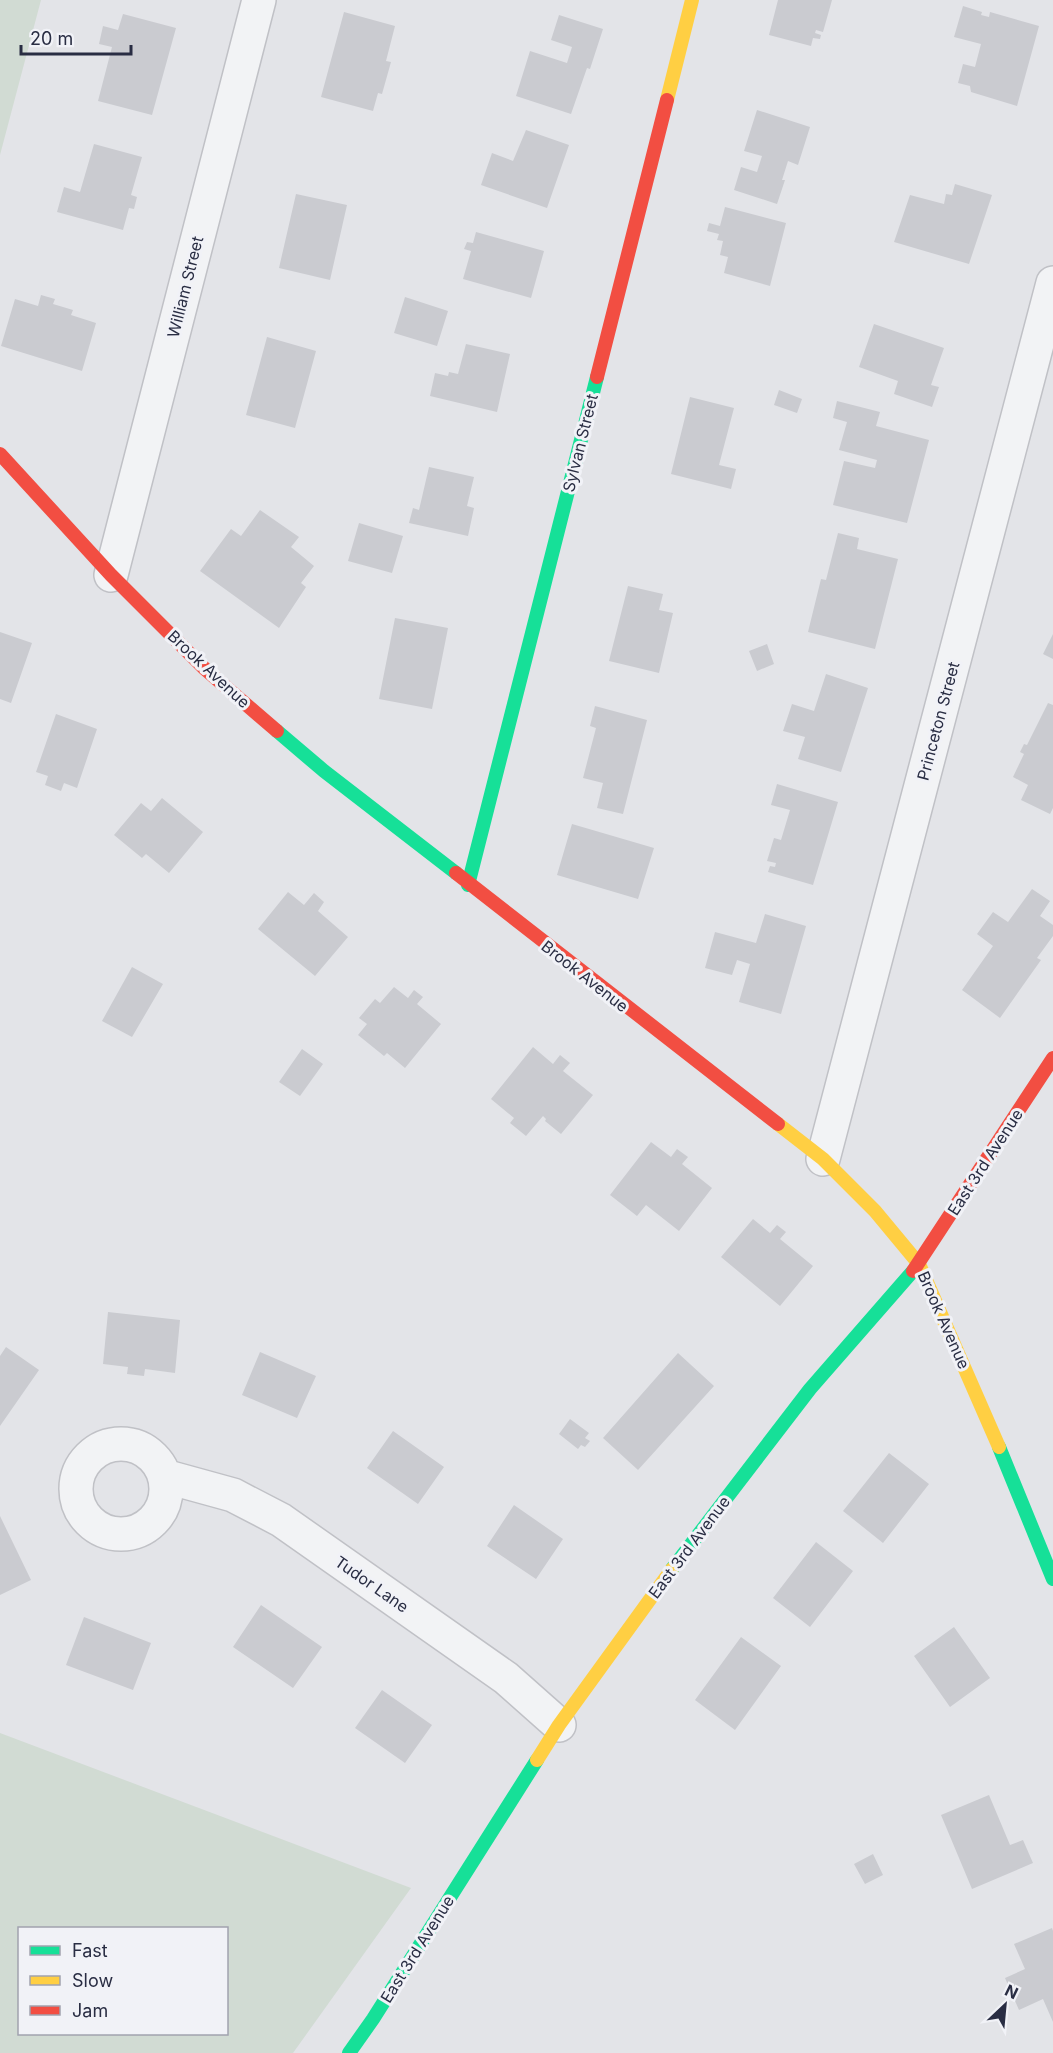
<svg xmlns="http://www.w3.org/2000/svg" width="1053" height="2053" font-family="Inter,sans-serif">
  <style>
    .green { fill: #d1dbd3; fill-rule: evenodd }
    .building { fill: #cacbd0 }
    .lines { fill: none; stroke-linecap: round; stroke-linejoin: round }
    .street-casing { stroke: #c0c1c6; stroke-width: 36 }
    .street { stroke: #f2f3f5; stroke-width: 33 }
    .fast { stroke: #16e098; stroke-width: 14 }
    .slow { stroke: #ffcf43; stroke-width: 14 }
    .jam { stroke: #f24e42; stroke-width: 14 }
    .labels { text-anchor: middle; stroke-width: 6; stroke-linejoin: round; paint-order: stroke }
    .street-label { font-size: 16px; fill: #292d43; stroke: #f1f2f7 }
  </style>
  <rect width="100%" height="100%" fill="#e3e4e8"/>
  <path class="green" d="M0 0H41L0 155Z
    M0 1733 411 1888 293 2053H0ZM226 1928V2034H20V1928Z"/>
  <path class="building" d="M778 0H832L823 32 816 30 815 33 821 35 820 39 813 38 811 46 769 35Z
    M963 6 982 12 981 15 989 17 990 12 1039 26 1017 106 971 92 970 86 958 83 963 64 975 67 981 44 954 37Z
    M344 12 395 26 386 61 391 62 382 94 378 93 373 111 321 97Z
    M123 14 176 28 152 115 98 101 112 47 99 44 103 26 118 30Z
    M559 15 603 29 590 69 587 68 571 114 516 96 530 51 567 63 572 47 551 40Z
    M757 110 810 127 798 165 788 161 782 180H785L777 204 734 190 741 167 757 172 762 156 744 151Z
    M526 130 569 145 547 208 481 185 492 153 513 161Z
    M94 144 142 157 131 195 137 197 134 209 129 208 123 230 57 212 64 187 80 192Z
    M955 184 992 195 969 264 894 242 910 195 944 204 946 194 952 195Z
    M296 194 347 205 330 280 279 268Z
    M725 207 786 223 770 286 724 273 728 257 720 255 723 241 717 240 719 234 707 231 709 223 720 226Z
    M476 232 544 251 531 298 463 279 471 251 464 249 467 242 473 243Z
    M41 295 55 299 53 304 73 310 71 315 96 323 82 371 1 346 15 299 38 306Z
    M405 297 448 311 437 346 394 333Z
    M874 324 944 348 931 385 939 387 932 407 894 394 898 381 859 367Z
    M267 337 316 351 295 428 246 415Z
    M466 344 510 354 497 412 430 396 435 373 448 376 449 372 458 374Z
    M779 390 802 399 797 413 774 405Z
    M690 397 734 408 719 465 736 469 731 489 671 474Z
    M837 401 880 412 876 426 929 440 907 523 833 505 844 461 875 468 877 460 839 450 847 422 833 418Z
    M429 467 474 477 467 506 474 508 468 536 409 523 413 508 419 510Z
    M260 510 299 537 291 547 314 566 301 583 306 587 279 628 200 571 231 529 241 536Z
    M359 523 403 536 392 573 348 561Z
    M838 533 859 538 857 549 898 559 875 649 808 632 821 579 826 580Z
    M628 586 663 594 659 610 673 613 659 673 609 661Z
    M395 618 448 628 432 709 379 699Z
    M0 632 32 643 11 703 0 699Z
    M1053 634V659L1043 654Z
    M767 644 774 664 757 671 749 651Z
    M826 674 868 688 841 772 798 759 805 737 783 731 792 704 814 711Z
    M1048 703 1053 705V808L1050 814 1021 800 1028 785 1013 777 1024 754 1020 752 1024 744 1027 745Z
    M595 706 647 720 623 814 597 808 603 783 583 778 596 728 590 726Z
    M56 714 97 729 77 788 64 783 61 791 45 785 48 776 36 772Z
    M777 784 838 802 813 885 768 872 770 866 775 867 776 863 767 861 774 838 781 840 790 810 771 805Z
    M162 798 203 832 169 873 146 854 142 858 114 835 141 803 151 811Z
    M572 824 654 848 638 899 557 875Z
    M1032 889 1050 901 1040 916 1053 925V936L1037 958 1041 960 1000 1018 962 990 993 946 977 934 993 912 1008 922Z
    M288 892 304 905 314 893 324 902 318 911 348 937 315 976 258 929Z
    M765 914 806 926 781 1014 739 1002 750 964 737 960 732 975 705 968 715 932 756 943Z
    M132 967 163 984 132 1037 102 1021Z
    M394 987 408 998 414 990 423 997 417 1004 441 1024 405 1068 387 1053 384 1056 358 1035 367 1024 359 1018 375 999 380 1003Z
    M533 1047 553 1064 560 1055 570 1063 563 1071 593 1095 561 1134 545 1121 546 1119 543 1116 526 1136 510 1123 514 1118 491 1099Z
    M302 1049 323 1064 300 1096 279 1082Z
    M651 1142 671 1157 677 1149 688 1157 682 1164 712 1188 679 1231 646 1205 637 1216 610 1195Z
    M753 1219 770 1233 777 1225 786 1232 780 1239 813 1266 780 1306 721 1257Z
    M108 1312 180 1320 175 1373 145 1369 144 1376 127 1374 128 1367 103 1364Z
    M6 1347 39 1370 0 1426V1356Z
    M260 1352 316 1376 297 1418 242 1395Z
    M678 1353 714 1386 638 1470 603 1438Z
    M570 1419 589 1433 585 1438 590 1441 585 1447 581 1445 578 1449 559 1434Z
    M393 1431 444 1467 418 1504 367 1468Z
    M889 1453 929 1484 883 1543 843 1511Z
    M514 1505 563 1539 536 1579 487 1546Z
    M0 1516 31 1580 0 1595Z
    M816 1542 853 1571 810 1627 773 1598Z
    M261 1605 322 1647 293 1688 233 1647Z
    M84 1617 151 1643 133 1690 66 1665Z
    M954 1627 990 1678 950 1707 914 1656Z
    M741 1637 781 1666 735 1730 695 1700Z
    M382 1690 432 1725 405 1763 355 1728Z
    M989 1795 1010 1845 1023 1840 1033 1863 972 1889 941 1815Z
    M873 1854 883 1875 865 1884 854 1864Z
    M1052 1928 1053 1931V2022L1043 1999 1019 2010 1005 1978 1025 1969 1014 1944Z"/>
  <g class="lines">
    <defs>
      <path id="street" d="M111 575 259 0
        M823 1159 1053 283
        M76 1489a45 45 0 1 1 90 0a45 45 0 1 1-90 0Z
        M164 1476 233 1495 281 1520 506 1678 559 1725"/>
    </defs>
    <use href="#street" class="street-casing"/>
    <use href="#street" class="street"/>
    <path class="fast" d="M277 731 324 771 456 873
      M468 885 597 377
      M999 1447 1053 1579
      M672 1569 810 1389 913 1271
      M349 2053 373 2019 537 1760"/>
    <path class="slow" d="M667 100 692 0
      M778 1124 823 1159 875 1211 919 1264 999 1447
      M537 1760 559 1725 672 1569"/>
    <path class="jam" d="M597 377 667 100
      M0 454 111 575 205 669 277 731
      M456 873 778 1124
      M913 1271 1053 1058"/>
  </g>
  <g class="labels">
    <g class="street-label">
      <text transform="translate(185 287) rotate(-76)" y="6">William Street</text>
      <text transform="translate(580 443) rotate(-76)" y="6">Sylvan Street</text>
      <text transform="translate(209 669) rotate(43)" y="6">Brook Avenue</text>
      <text transform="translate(938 721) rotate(-75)" y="6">Princeton Street</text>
      <text transform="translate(585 976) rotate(38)" y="6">Brook Avenue</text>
      <text transform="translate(985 1162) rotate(-57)" y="6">East 3rd Avenue</text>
      <text transform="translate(944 1320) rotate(66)" y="6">Brook Avenue</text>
      <text transform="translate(689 1547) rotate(-53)" y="6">East 3rd Avenue</text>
      <text transform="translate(372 1584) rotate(35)" y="6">Tudor Lane</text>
      <text transform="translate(417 1949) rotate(-58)" y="6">East 3rd Avenue</text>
    </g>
  </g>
  <rect x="18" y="1927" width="210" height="108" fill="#f1f2f7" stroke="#a1a3af" stroke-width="1.5"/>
  <rect x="30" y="1946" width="30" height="9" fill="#16e098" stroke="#a1a3af" stroke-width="1.5"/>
  <text x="72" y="1957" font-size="18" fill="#292d43">Fast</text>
  <rect x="30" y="1976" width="30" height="9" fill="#ffcf43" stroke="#a1a3af" stroke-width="1.5"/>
  <text x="72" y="1987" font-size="18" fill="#292d43">Slow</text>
  <rect x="30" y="2006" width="30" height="9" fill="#f24e42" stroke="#a1a3af" stroke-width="1.5"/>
  <text x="72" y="2017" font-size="18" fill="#292d43">Jam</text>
  <g transform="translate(1005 2005) rotate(26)" stroke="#f1f2f7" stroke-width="4.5" paint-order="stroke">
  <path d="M0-4.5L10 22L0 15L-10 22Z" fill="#292d43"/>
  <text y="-9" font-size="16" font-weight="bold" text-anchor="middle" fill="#292d43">N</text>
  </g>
  <path d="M21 45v9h110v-9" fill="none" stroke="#292d43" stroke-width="3"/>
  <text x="30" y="45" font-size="18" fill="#292d43" stroke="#f1f2f7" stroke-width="4.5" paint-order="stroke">20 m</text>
</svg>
